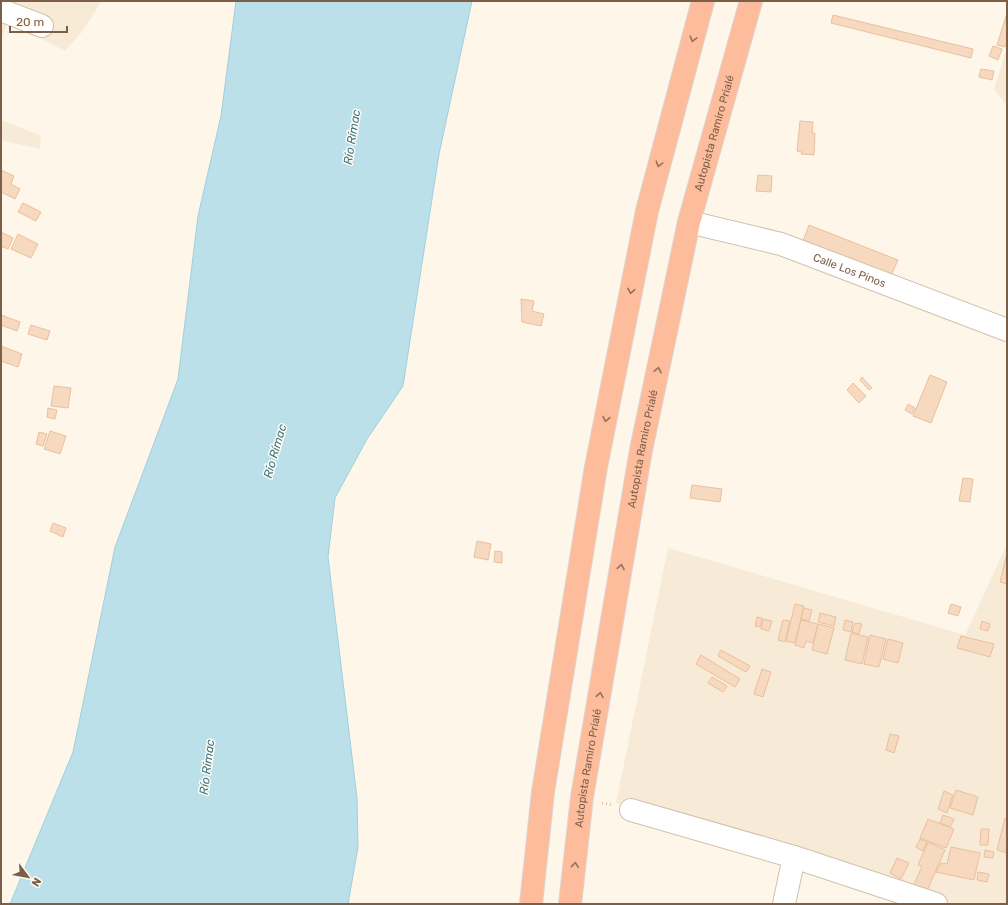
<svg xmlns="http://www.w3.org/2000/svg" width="1008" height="905" font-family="Rubik,sans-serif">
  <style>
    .residential { fill: #f7ead7 }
    .water { fill: #bbe0ea; stroke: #a0cfdd }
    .building { fill: #f6d9be; stroke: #eac09d }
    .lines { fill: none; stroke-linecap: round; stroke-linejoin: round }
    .minor-casing { stroke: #d2c0ad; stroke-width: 24 }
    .highway-casing { stroke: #ddd5d0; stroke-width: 24 }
    .path { stroke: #dcbca0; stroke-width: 2.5; stroke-dasharray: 1 3; stroke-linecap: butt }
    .minor { stroke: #fff; stroke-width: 22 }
    .highway { stroke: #fdbc9c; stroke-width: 22 }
    .oneway { stroke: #96725a }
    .labels { text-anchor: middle; stroke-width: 3; stroke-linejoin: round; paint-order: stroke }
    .street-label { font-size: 11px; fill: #7c5f49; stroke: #fffbf1 }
    .water-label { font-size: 12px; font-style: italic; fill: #3e7789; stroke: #fffbf1 }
  </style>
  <rect width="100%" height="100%" fill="#fef7e9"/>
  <path class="residential" d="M1 1H102L81 33 65 51 8 21 1 40Z
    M1007 48V106L994 89Z
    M1 120 41 136 40 149 1 140Z
    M1007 544V904H896L897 900 616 803 668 548 965 635Z"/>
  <path class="water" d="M236 1H472L439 154 403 386 367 439 335 498 328 557 357 798 358 847 348 904H10L73 752 115 547 178 379 198 216 221 116Z"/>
  <path class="building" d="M833 15 973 49 971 58 831 23Z
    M1006 16 1007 40 1005 47 997 45Z
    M993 46 1002 49 998 60 989 56Z
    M981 69 994 71 992 80 979 77Z
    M800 121 813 122 812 133H815L814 155 801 154 802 152 797 151Z
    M1 170 14 176 11 184 20 189 15 199 1 192Z
    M758 175 772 176 771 192 756 191Z
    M23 203 41 212 36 221 18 212Z
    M809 225 898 260 890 278 802 244Z
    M1 232 13 238 8 249 1 246Z
    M18 234 38 244 31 258 11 249Z
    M521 299 534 301 532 311 544 314 541 326 522 322Z
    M1 315 20 322 17 331 1 325Z
    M31 325 50 331 47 340 28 334Z
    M1 346 22 354 18 367 1 361Z
    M930 375 947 382 931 423 913 416Z
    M862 377 872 388 869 390 860 380Z
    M853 383 866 396 859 403 847 390Z
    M54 386 71 388 68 408 51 406Z
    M908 404 915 408 912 414 905 410Z
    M48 408 57 410 55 419 47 417Z
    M50 431 66 436 60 454 44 449Z
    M39 432 47 434 43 446 36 444Z
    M963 478 973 479 970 502 959 501Z
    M692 485 722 489 720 502 690 498Z
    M53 523 66 528 63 537 50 531Z
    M477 541 491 544 488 560 474 557Z
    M495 551 502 552V563L494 562Z
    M1007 553V584L1000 582Z
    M795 604 804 606 795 643 786 641Z
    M951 604 961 607 958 616 948 613Z
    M804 608 812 610 809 621 801 619Z
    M820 613 836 617 834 626 818 622Z
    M757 617 762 618 760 627 755 626Z
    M763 619 772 621 769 631 761 629Z
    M783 620 790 621 785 642 778 640Z
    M801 620 818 624 813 643 806 641 804 648 795 645Z
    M845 620 853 622 851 632 843 630Z
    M982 621 990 624 988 631 980 629Z
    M855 623 862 624 859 634 852 632Z
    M818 624 834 628 827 654 812 650Z
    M851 633 868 637 862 664 845 660Z
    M870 635 886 639 879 667 864 664Z
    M961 636 994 644 990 657 957 648Z
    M888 639 903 643 898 663 883 659Z
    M721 650 750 666 746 672 718 656Z
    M701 655 740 679 735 687 696 664Z
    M762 669 771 672 763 697 754 694Z
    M712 677 727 686 723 692 708 683Z
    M890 734 899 736 894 753 886 750Z
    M956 790 978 797 973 815 950 808Z
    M944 791 953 795 947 813 938 809Z
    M943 815 954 819 950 827 940 823Z
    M1005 818 1007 819V853L997 850Z
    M928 819 954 829 946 848 920 838Z
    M981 829H989L988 845H980Z
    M920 839 927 842 923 851 916 847Z
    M928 842 945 850 926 893 913 887 922 866 918 865Z
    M951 847 980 853 974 880 936 872 941 863 947 864Z
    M985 850 994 852 993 858 984 857Z
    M897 858 909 863 901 879 890 873Z
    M978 872 989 874 987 882 977 880Z"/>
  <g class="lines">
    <defs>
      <g id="minor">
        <path d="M1 10 42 26"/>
        <path id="s1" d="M689 222 781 244 1007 330"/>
        <path d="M631 810 794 857 936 904"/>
        <path d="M784 904 794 857"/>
      </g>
      <g id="highway">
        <path d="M531 904 543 792 596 467 647 211 703 1"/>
        <path id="s2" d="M570 904 582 797 641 450 689 222 751 1"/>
      </g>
    </defs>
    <use href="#minor" class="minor-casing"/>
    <use href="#highway" class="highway-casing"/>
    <path class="path" d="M602 803 613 805"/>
    <use href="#minor" class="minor"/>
    <use href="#highway" class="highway"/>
  </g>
  <defs><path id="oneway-chevron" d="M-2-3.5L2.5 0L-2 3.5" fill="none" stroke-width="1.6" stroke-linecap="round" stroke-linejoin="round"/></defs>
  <g class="oneway">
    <use href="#oneway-chevron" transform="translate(693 39) rotate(105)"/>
    <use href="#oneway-chevron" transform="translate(659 164) rotate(105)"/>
    <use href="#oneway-chevron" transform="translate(631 291) rotate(101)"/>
    <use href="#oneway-chevron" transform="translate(658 370) rotate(-78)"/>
    <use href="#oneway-chevron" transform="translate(606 419) rotate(101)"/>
    <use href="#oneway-chevron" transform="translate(621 567) rotate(-80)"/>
    <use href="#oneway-chevron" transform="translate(600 695) rotate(-80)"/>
    <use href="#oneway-chevron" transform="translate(575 865) rotate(-84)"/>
  </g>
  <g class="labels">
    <g class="street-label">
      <text dy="4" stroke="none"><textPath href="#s2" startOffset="785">Autopista Ramiro Prialé</textPath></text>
      <text dy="4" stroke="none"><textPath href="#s1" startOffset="168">Calle Los Pinos</textPath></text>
      <text dy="4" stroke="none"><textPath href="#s2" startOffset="461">Autopista Ramiro Prialé</textPath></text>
      <text dy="4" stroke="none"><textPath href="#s2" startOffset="137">Autopista Ramiro Prialé</textPath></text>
    </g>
    <g class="water-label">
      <text transform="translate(352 137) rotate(-81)" y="4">Río Rímac</text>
      <text transform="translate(275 451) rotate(-74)" y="4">Río Rímac</text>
      <text transform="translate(207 767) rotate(-83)" y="4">Río Rímac</text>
    </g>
  </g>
  <rect width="1008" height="905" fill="none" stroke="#7c5f49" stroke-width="4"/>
  <g transform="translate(28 877) rotate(122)" stroke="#fffbf1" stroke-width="3" paint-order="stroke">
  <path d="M0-3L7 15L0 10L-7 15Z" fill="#7c5f49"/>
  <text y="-6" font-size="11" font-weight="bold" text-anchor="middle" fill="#7c5f49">N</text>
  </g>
  <path d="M10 26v6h57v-6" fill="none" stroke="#7c5f49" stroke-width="2"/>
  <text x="16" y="26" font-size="12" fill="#7c5f49" stroke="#fffbf1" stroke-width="3" paint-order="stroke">20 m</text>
</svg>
